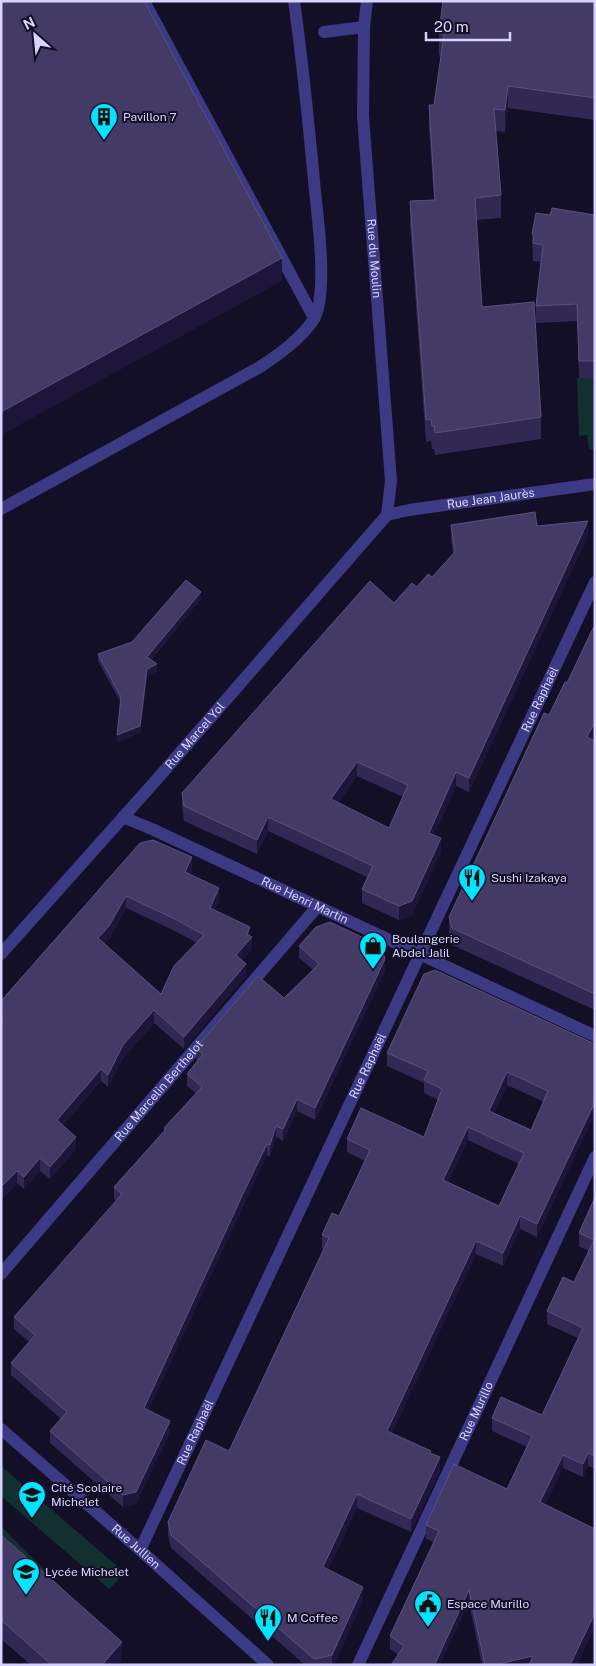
<svg xmlns="http://www.w3.org/2000/svg" width="596" height="1666" font-family="'Public Sans',sans-serif">
  <style>
    .green { fill: #12302f }
    .lines { fill: none; stroke-linecap: round; stroke-linejoin: round }
    .minor { stroke: #3d3a85; stroke-width: 12 }
    .wall { fill: #312854; fill-rule: evenodd }
    .shaded-wall { fill: #1d163a }
    .building { fill: #433a66; stroke: #5a527e; fill-rule: evenodd }
    .labels { text-anchor: middle; stroke-width: 4; stroke-linejoin: round; paint-order: stroke }
    .poi-label { font-size: 12px; fill: #d9d4ff; stroke: #130f26; text-anchor: start }
    .street-label { font-size: 12px; fill: #d9d4ff; stroke: #130f26 }
  </style>
  <rect width="100%" height="100%" fill="#130f26"/>
  <path class="green" d="M577 378H595V449L589 450 587 435 579 436Z
    M1 1466 125 1573 109 1589 1 1496Z
    M1 1526 72 1598 1 1550Z"/>
  <g class="lines">
    <g class="minor">
      <path d="M144 1 314 318"/>
      <path id="s1" d="M367 1 364 27 363 116 391 481 387 515"/>
      <path d="M324 32 364 27"/>
      <path d="M1 509 260 367C279 354 301 339 314 319 328 294 318 220 315 191 309 127 303 64 294 1"/>
      <path id="s2" d="M387 515 409 510 595 484"/>
      <path id="s3" d="M123 817 154 830 595 1036"/>
      <path id="s4" d="M1 954 151 786 387 515"/>
      <path id="s5" d="M1 1274 317 907"/>
      <path id="s6" d="M1 1429 140 1550 268 1665"/>
      <path id="s7" d="M140 1550 595 582"/>
      <path id="s8" d="M358 1665 595 1157"/>
    </g>
  </g>
  <path class="wall" d="M595 1V120L508 108 505 132 496 131 501 195V218L476 220 482 307 541 417V439L435 455 434 449H432L431 441 426 442 410 223V201L434 200 429 128V105H434L441 56 439 55V33Z
    M550 215H595V378H579L577 321 536 323V306L541 262 533 261 532 234Z
    M451 525 537 526 588 535 469 792 456 786 434 835 441 852 412 915 399 920 362 903V889L367 877 268 831 257 854 184 821 182 808V793L394 603 417 587 432 577 453 554 451 539ZM357 776 403 797 389 828 338 803Z
    M201 599 151 660 157 671 147 676 140 733 117 742 121 703 98 661V654L132 642Z
    M595 624V738L594 740 595 741V1010L452 945 449 933V917L549 715 567 683Z
    M140 843 192 870 189 874 219 900 214 911 250 935 252 949 242 960 246 976 184 1049 154 1023 123 1058 108 1087 101 1081 63 1125 76 1149 50 1179 40 1171 24 1189 17 1183 3 1198 1 1196V1001ZM126 908 175 931 197 943 161 994 104 944 109 939Z
    M299 946 385 971 315 1120 297 1111 283 1141 276 1137 270 1157 267 1155 242 1208 148 1411 170 1432 136 1504 123 1507 50 1443V1431L61 1419 11 1375V1363L29 1342 14 1329V1317L117 1201 114 1199V1187L164 1131V1128L196 1093 187 1086V1074L198 1061 196 1060V1048L284 998 313 970 299 958Z
    M595 1044 537 1237 520 1229 503 1266 476 1254 392 1433 431 1453 440 1471 411 1532 357 1508 328 1570 363 1600 334 1665H305L171 1548 168 1535V1522L229 1451 324 1249 322 1248V1235L339 1216 365 1161 347 1152V1139L424 1137 438 1100 424 1093V1083L387 1066V1053ZM507 1085 544 1102 531 1130 494 1113ZM468 1140 519 1164 499 1206 448 1182Z
    M595 1197V1469L588 1466 583 1477 563 1468 545 1505 595 1626 577 1665H482L469 1603 398 1655 390 1649V1636L434 1542 426 1539V1525L507 1489 527 1447 492 1431V1418L542 1415 578 1338 547 1324V1311L574 1282 589 1251 579 1246V1233Z
    M1 1535 122 1660 118 1665H31L1 1639Z"/>
  <path class="shaded-wall" d="M508 86V108L505 132V110Z
    M282 258V281L1 435V412Z
    M588 521V535L469 792V778Z
    M201 592V599L147 664V657Z
    M157 664V671L147 676 140 733 117 742V735L147 669Z
    M595 722V738L587 753V737Z
    M357 762V776L331 813V799Z
    M456 772V786L429 847V833Z
    M268 817V831L257 854V840Z
    M441 838V852L412 915 399 920V906Z
    M192 857V870L185 885V872Z
    M219 888V900L210 921V908Z
    M126 896V908L109 939 98 951V938Z
    M250 927V939L252 937V949L236 967V955Z
    M385 959V971L315 1120V1108Z
    M246 964V976L184 1049V1037Z
    M154 1010V1023L123 1058 108 1087V1075L123 1045Z
    M101 1069V1081L57 1132V1120Z
    M507 1072V1085L489 1124V1111Z
    M297 1099V1111L283 1141V1129Z
    M595 1102V1115L537 1237V1224Z
    M276 1126V1137L270 1157V1145Z
    M468 1127V1140L443 1193V1180Z
    M76 1137V1149L50 1179V1167Z
    M267 1144V1155L242 1208 144 1420V1408L242 1196Z
    M40 1158V1171L24 1189V1177Z
    M17 1171V1183L3 1198V1185Z
    M520 1216V1229L503 1266V1253Z
    M476 1241V1254L387 1444V1431Z
    M170 1421V1432L136 1504 123 1507V1495Z
    M588 1453V1466L583 1477V1464Z
    M563 1455V1468L540 1515V1502Z
    M440 1457V1471L411 1532V1519Z
    M357 1494V1508L323 1581V1567Z
    M363 1587V1600L334 1665H332V1655Z
    M469 1590V1603L440 1665H435Z
    M595 1613V1626L577 1665H570Z
    M122 1642V1660L118 1665H102Z
    M533 1656V1665H494Z"/>
  <path class="building" d="M1 1H144L282 258 1 412Z
    M443 1H595V98L508 86 505 110 494 109 501 195 475 198 482 307 534 302 541 417 435 433 434 426H432L431 419 426 420 410 201 435 200 429 105H434L444 35 439 33Z
    M552 208 595 215V361H579L577 304 536 306 543 245 533 243 534 235 532 234 536 213 550 215Z
    M535 512 537 526 588 521 469 778 456 772 429 833 441 838 412 901 399 906 362 889 373 866 268 817 257 840 184 806 182 793 370 581 394 603 412 583 417 587 428 574 432 577 455 552 451 525ZM357 762 408 785 389 828 331 799Z
    M186 580 201 592 147 657 157 664 147 669 140 726 117 735 121 697 98 654 132 642Z
    M595 624V722L587 737 595 741V994L452 928 449 917 544 713 549 715 565 682 567 683Z
    M153 840 192 857 185 872 219 888 210 908 250 927 247 934 252 937 236 955 246 964 184 1037 154 1010 123 1045 108 1075 101 1069 57 1120 76 1137 50 1167 40 1158 24 1177 17 1171 3 1185 1 1183V1025L2 1024 1 1001 140 843ZM126 896 175 919 204 935 174 966 161 994 98 938 109 926Z
    M330 922 381 946 385 959 315 1108 297 1099 283 1129 276 1126 270 1145 267 1144 242 1196 144 1408 170 1421 136 1492 123 1495 50 1431 67 1412 11 1363 35 1335 14 1317 122 1194 114 1187 166 1129 164 1128 202 1087 187 1074 203 1054 196 1048 258 976 284 998 319 964 299 946 316 927Z
    M435 970 595 1044V1102L537 1224 520 1216 503 1253 476 1241 387 1431 431 1451 430 1453 440 1457 411 1519 357 1494 323 1567 363 1587 332 1655 314 1659 171 1535 168 1522 206 1440 229 1451 329 1238 322 1235 332 1213 339 1216 370 1150 347 1139 361 1108 424 1137 442 1089 424 1080 428 1071 387 1053 424 974ZM507 1072 548 1091 531 1130 489 1111ZM468 1127 524 1153 499 1206 443 1180Z
    M595 1197V1456L588 1453 583 1464 563 1455 540 1502 595 1529V1613L570 1665H529L533 1656 494 1665H485L469 1590 435 1664V1665H391L404 1646 390 1636 439 1531 426 1525 454 1464 507 1489 532 1436 492 1418 501 1397 542 1415 583 1328 547 1311 563 1277 574 1282 594 1240 579 1233Z
    M1 1535 122 1642 102 1665H52L1 1620Z"/>
  <defs>
    <symbol id="building-pin" viewBox="-11 -11 22 30"><path d="M0 17L-7.5 6A9.5 9.5 0 1 1 7.5 6Z" fill="#00e5ff" stroke="#130f26"/><path d="M-4-6H4V6H1V3H-1V6H-4ZM-2.5-4.3h1.7v1.8h-1.7ZM.8-4.3h1.7v1.8H.8ZM-2.5-1h1.7V.8h-1.7ZM.8-1h1.7V.8H.8Z" fill="#111"/></symbol>
    <symbol id="restaurant-pin" viewBox="-11 -11 22 30"><path d="M0 17L-7.5 6A9.5 9.5 0 1 1 7.5 6Z" fill="#00e5ff" stroke="#130f26"/><path d="M-5-6h1v4h1v-4h1v4h1v-4h1v5L-1.5 .5V6h-2V.5L-5-1ZM5-6V6H3V1.5H1.5Q1.5-4 5-6Z" fill="#111"/></symbol>
    <symbol id="shop-pin" viewBox="-11 -11 22 30"><path d="M0 17L-7.5 6A9.5 9.5 0 1 1 7.5 6Z" fill="#00e5ff" stroke="#130f26"/><path d="M-5-2.5h2.3a2.7 3.5 0 0 1 5.4 0H5L5.5 6h-11ZM-1.5-2.5h3a1.5 2.3 0 0 0-3 0Z" fill="#111"/></symbol>
    <symbol id="school-pin" viewBox="-11 -11 22 30"><path d="M0 17L-7.5 6A9.5 9.5 0 1 1 7.5 6Z" fill="#00e5ff" stroke="#130f26"/><path d="M0-5L7-2L0 1L-7-2ZM-4 1L0 2.5L4 1V4Q0 6-4 4Z" fill="#111"/></symbol>
    <symbol id="civic-pin" viewBox="-11 -11 22 30"><path d="M0 17L-7.5 6A9.5 9.5 0 1 1 7.5 6Z" fill="#00e5ff" stroke="#130f26"/><path d="M-.6-6.5H3V-4.5H.6V-3L4-1V1h2V6H-6V1h2V-1L-.6-3ZM-1.2 2.5V6h2.4V2.5Z" fill="#111"/></symbol>
  </defs>
  <g fill-rule="evenodd">
    <use href="#building-pin" x="88" y="101" width="32" height="43"/>
    <use href="#restaurant-pin" x="456" y="862" width="32" height="43"/>
    <use href="#shop-pin" x="357" y="930" width="32" height="43"/>
    <use href="#school-pin" x="16" y="1479" width="32" height="43"/>
    <use href="#school-pin" x="10" y="1556" width="32" height="43"/>
    <use href="#civic-pin" x="412" y="1588" width="32" height="43"/>
    <use href="#restaurant-pin" x="252" y="1602" width="32" height="43"/>
  </g>
  <g class="labels">
    <g class="poi-label">
      <text x="123" y="121">Pavillon 7</text>
      <text x="491" y="882">Sushi Izakaya</text>
      <text x="392" y="943">Boulangerie<tspan x="392" dy="14">Abdel Jalil</tspan></text>
      <text x="51" y="1492">Cité Scolaire<tspan x="51" dy="14">Michelet</tspan></text>
      <text x="45" y="1576">Lycée Michelet</text>
      <text x="447" y="1608">Espace Murillo</text>
      <text x="287" y="1622">M Coffee</text>
    </g>
    <g class="street-label">
      <text dy="4" stroke="none"><textPath href="#s1" startOffset="258">Rue du Moulin</textPath></text>
      <text dy="4" stroke="none"><textPath href="#s2" startOffset="105">Rue Jean Jaurès</textPath></text>
      <text dy="4" stroke="none"><textPath href="#s7" startOffset="940">Rue Raphaël</textPath></text>
      <text dy="4" stroke="none"><textPath href="#s4" startOffset="292">Rue Marcel Yol</textPath></text>
      <text dy="4" stroke="none"><textPath href="#s3" startOffset="200">Rue Henri Martin</textPath></text>
      <text dy="4" stroke="none"><textPath href="#s7" startOffset="535">Rue Raphaël</textPath></text>
      <text dy="4" stroke="none"><textPath href="#s5" startOffset="242">Rue Marcelin Berthelot</textPath></text>
      <text dy="4" stroke="none"><textPath href="#s8" startOffset="280">Rue Murillo</textPath></text>
      <text dy="4" stroke="none"><textPath href="#s7" startOffset="130">Rue Raphaël</textPath></text>
      <text dy="4" stroke="none"><textPath href="#s6" startOffset="179">Rue Jullien</textPath></text>
    </g>
  </g>
  <rect width="596" height="1666" fill="none" stroke="#d9d4ff" stroke-width="5"/>
  <g transform="translate(35 35) rotate(333)" stroke="#130f26" stroke-width="4" paint-order="stroke">
  <path d="M0-4L9 19L0 12L-9 19Z" fill="#d9d4ff"/>
  <text y="-8" font-size="14" font-weight="bold" text-anchor="middle" fill="#d9d4ff">N</text>
  </g>
  <path d="M426 32v8h84v-8" fill="none" stroke="#d9d4ff" stroke-width="2.5"/>
  <text x="434" y="32" font-size="15" fill="#d9d4ff" stroke="#130f26" stroke-width="4" paint-order="stroke">20 m</text>
</svg>
